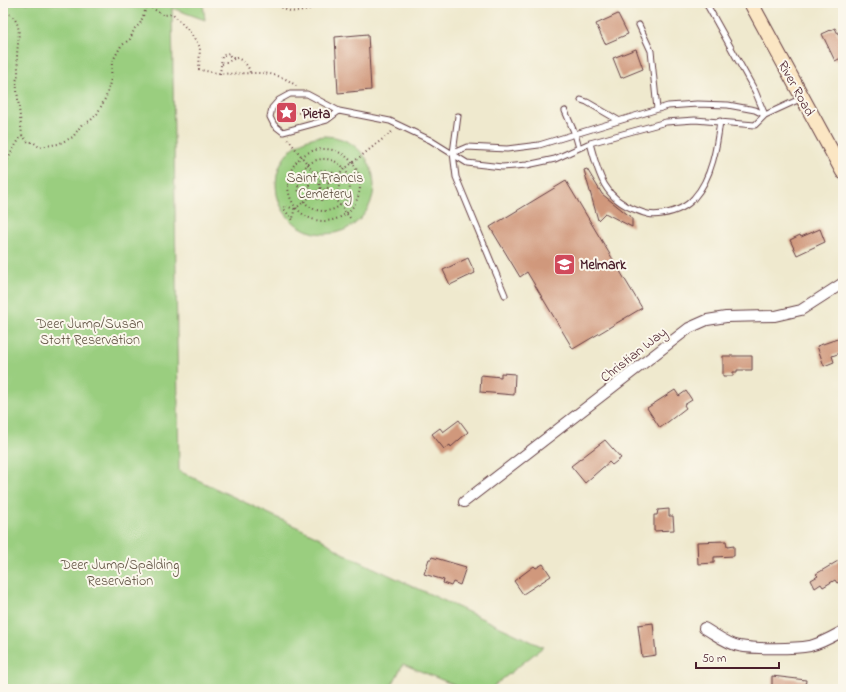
<svg xmlns="http://www.w3.org/2000/svg" width="846" height="692" font-family="'Indie Flower',sans-serif">
  <style>
    .green { fill: #9ace7f; stroke: #727655 }
    .building { fill: #d0987c }
    .lines { fill: none; stroke-linecap: round; stroke-linejoin: round }
    .service-casing { stroke: #633d43; stroke-width: 7 }
    .minor-casing { stroke: #633d43; stroke-width: 12 }
    .secondary-casing { stroke: #633d43; stroke-width: 16 }
    .path { stroke: #633d43; stroke-width: 2; stroke-dasharray: 1 3; stroke-linecap: butt }
    .service { stroke: #fff; stroke-width: 5 }
    .minor { stroke: #fff; stroke-width: 10 }
    .secondary { stroke: #fbe6c3; stroke-width: 14 }
    .labels { text-anchor: middle; stroke-width: 4; stroke-linejoin: round; paint-order: stroke }
    .street-label { font-size: 14px; fill: #4a1f2b; stroke: #fbf7ec }
    .poi-label { font-size: 14px; font-weight: bold; fill: #4a1f2b; stroke: #fbf7ec; text-anchor: start }
    .park-label { font-size: 14px; fill: #625444; stroke: #fbf7ec }
  </style>
  <rect width="100%" height="100%" fill="#fbf7ec"/>
  <filter id="ink" filterUnits="userSpaceOnUse"><feTurbulence type="fractalNoise" baseFrequency=".025" numOctaves="2"/><feDisplacementMap in="SourceGraphic" scale="8" xChannelSelector="R" yChannelSelector="G"/><feConvolveMatrix kernelMatrix="1 2 1 2 8 2 1 2 1" color-interpolation-filters="sRGB"/></filter>
  <filter id="wash" filterUnits="userSpaceOnUse"><feTurbulence type="fractalNoise" baseFrequency=".012" numOctaves="4" result="noise"/><feDisplacementMap in="SourceGraphic" scale="16" xChannelSelector="R" yChannelSelector="G"/><feGaussianBlur stdDeviation="0.9" result="paint"/><feColorMatrix in="noise" values="0 0 0 0 0 0 0 0 0 0 0 0 0 0 0 0 0 1.4 0 .05"/><feComposite in="paint" operator="in"/></filter>
  <g filter="url(#wash)">
    <rect width="100%" height="100%" fill="#efe9ce"/>
    <path class="green" d="M3 3H203L205 20 172 8 179 471 320 538 342 553 543 647 490 689H464L403 664 390 689H3Z
      M276 185a49 49 0 1 1 98 0a49 49 0 1 1-98 0Z"/>
    <g id="blocks">
      <path class="building" d="M618 14 628 34 605 44 596 24Z
        M835 28 843 44V57L835 61 822 34Z
        M368 34 371 90 338 93 335 37Z
        M636 49 643 69 621 78 613 58Z
        M587 169 602 194 632 218V227L605 213 598 220 584 170Z
        M566 181 642 308 573 349 527 272 520 277 490 227Z
        M820 229 825 242 797 255 790 240 800 235 801 237Z
        M468 258 475 273 450 285 443 270Z
        M843 337V352L832 356 834 362 824 366 817 346Z
        M723 356H752V370H737V372H733V376H723Z
        M501 373 515 374 514 395 480 392 481 375 501 377Z
        M675 390 679 396 686 391 692 400 684 405 686 408 660 428 647 408Z
        M459 420 468 432 451 447 450 445 444 449 432 434 440 428 443 432Z
        M605 440 621 458 612 465 609 462 585 483 571 466Z
        M669 509V516H673L674 530 654 531V515H657L658 510Z
        M726 541 727 547 734 546V556L714 557V563L698 564 697 542Z
        M432 557 466 567 460 585 453 582 451 586 443 583 444 580 424 574 429 559H431Z
        M843 558V580L837 583 835 580 823 587 821 584 815 588 811 580 818 576 816 574Z
        M543 564 551 576 523 594 514 581 534 566 536 568Z
        M653 623 656 655 642 657 638 625Z
        M772 676 806 680 805 689H772Z"/>
    </g>
  </g>
  <g filter="url(#ink)">
    <use href="#blocks" fill-opacity="0" stroke="#633d43" stroke-width="1"/>
    <g class="lines">
      <defs>
        <path id="service" d="M706 3 755 91 765 115
          M639 25 651 51 657 109
          M581 100 587 102 618 120
          M339 111 327 120 283 132 274 125 270 117 272 108 279 100 290 94H307L339 111 390 121 430 140 467 163 502 167 527 165 555 159 590 143 666 122 695 120 755 125 765 115 802 98
          M565 111 575 134 579 148
          M458 116 453 153 456 177 505 295
          M590 143C598 173 604 199 636 210 646 214 651 216 662 214 674 212 686 208 694 198 712 178 717 146 720 121
          M453 153 467 147 507 149 539 145 668 106 697 104 728 105 755 110 765 115"/>
        <path id="minor" d="M464 502 689 328 707 320 726 317 775 316 801 310 843 283
          M704 628C715 634 727 644 739 646 754 649 795 649 810 646 822 643 832 637 843 631"/>
        <path id="secondary" d="M751 3 843 172"/>
      </defs>
      <use href="#service" class="service-casing"/>
      <use href="#minor" class="minor-casing"/>
      <use href="#secondary" class="secondary-casing"/>
      <path class="path" d="M224 3 255 4 257 3
        M275 3C292 16 304 13 321 3
        M148 6 164 15 173 14 189 31 200 47 199 69C203 71 207 71 211 72 241 78 270 64 296 86
        M3 10C26 21 17 39 17 57 17 65 20 72 16 81L22 135 12 151 3 170
        M222 64 234 59
        M220 74 222 56 229 53 230 56 235 59 237 58C244 61 249 66 250 73
        M282 113a6 6 0 1 1 12 0a6 6 0 1 1-12 0Z
        M294 113 322 112
        M22 135 28 142H33L39 147 58 144 73 137 82 124 90 121 97 114 106 97 111 79 112 62 121 46 130 39 135 28 140 24 148 3
        M288 139 321 182
        M288 185a36 36 0 1 1 72 0a36 36 0 1 1-72 0Z
        M298 185a26 26 0 1 1 52 0a26 26 0 1 1-52 0Z
        M309 185a15 15 0 1 1 30 0a15 15 0 1 1-30 0Z
        M319.5 185a4.5 4.5 0 1 1 9 0a4.5 4.5 0 1 1-9 0Z
        M328 182 393 131
        M327 189 350 218
        M286 206 294 209 293 220 283 208Z
        M295 209 321 188"/>
      <use href="#service" class="service"/>
      <use href="#minor" class="minor"/>
      <use href="#secondary" class="secondary"/>
    </g>
  </g>
  <defs>
    <symbol id="sight-square" viewBox="-11 -11 22 22"><rect x="-9" y="-9" width="18" height="18" rx="4" fill="#d1495b" stroke="#fbf7ec"/><path d="M0-6L1.8-2.2L6-1.7L2.9 1.2L3.7 5.4L0 3.3L-3.7 5.4L-2.9 1.2L-6-1.7L-1.8-2.2Z" fill="#fff"/></symbol>
    <symbol id="school-square" viewBox="-11 -11 22 22"><rect x="-9" y="-9" width="18" height="18" rx="4" fill="#d1495b" stroke="#fbf7ec"/><path d="M0-5L7-2L0 1L-7-2ZM-4 1L0 2.5L4 1V4Q0 6-4 4Z" fill="#fff"/></symbol>
  </defs>
  <g fill-rule="evenodd">
    <use href="#sight-square" x="274" y="100" width="25" height="25"/>
    <use href="#school-square" x="552" y="252" width="25" height="25"/>
  </g>
  <g class="labels">
    <g class="street-label">
      <text transform="translate(797 88) rotate(61)" y="5">River Road</text>
      <text transform="translate(633 354) rotate(-38)" y="5">Christian Way</text>
    </g>
    <g class="poi-label">
      <text x="302" y="118">Pieta</text>
      <text x="580" y="269">Melmark</text>
    </g>
    <g class="park-label">
      <text x="325" y="182">Saint Francis<tspan x="325" dy="16">Cemetery</tspan></text>
      <text x="90" y="328">Deer Jump/Susan<tspan x="90" dy="16">Stott Reservation</tspan></text>
      <text x="120" y="569">Deer Jump/Spalding<tspan x="120" dy="16">Reservation</tspan></text>
    </g>
  </g>
  <rect width="846" height="692" fill="none" stroke="#fbf7ec" stroke-width="16"/>
  <path d="M696 662v6h83v-6" fill="none" stroke="#4a1f2b" stroke-width="2"/>
  <text x="702" y="662" font-size="12" fill="#4a1f2b" stroke="#fbf7ec" stroke-width="3" paint-order="stroke">50 m</text>
</svg>
